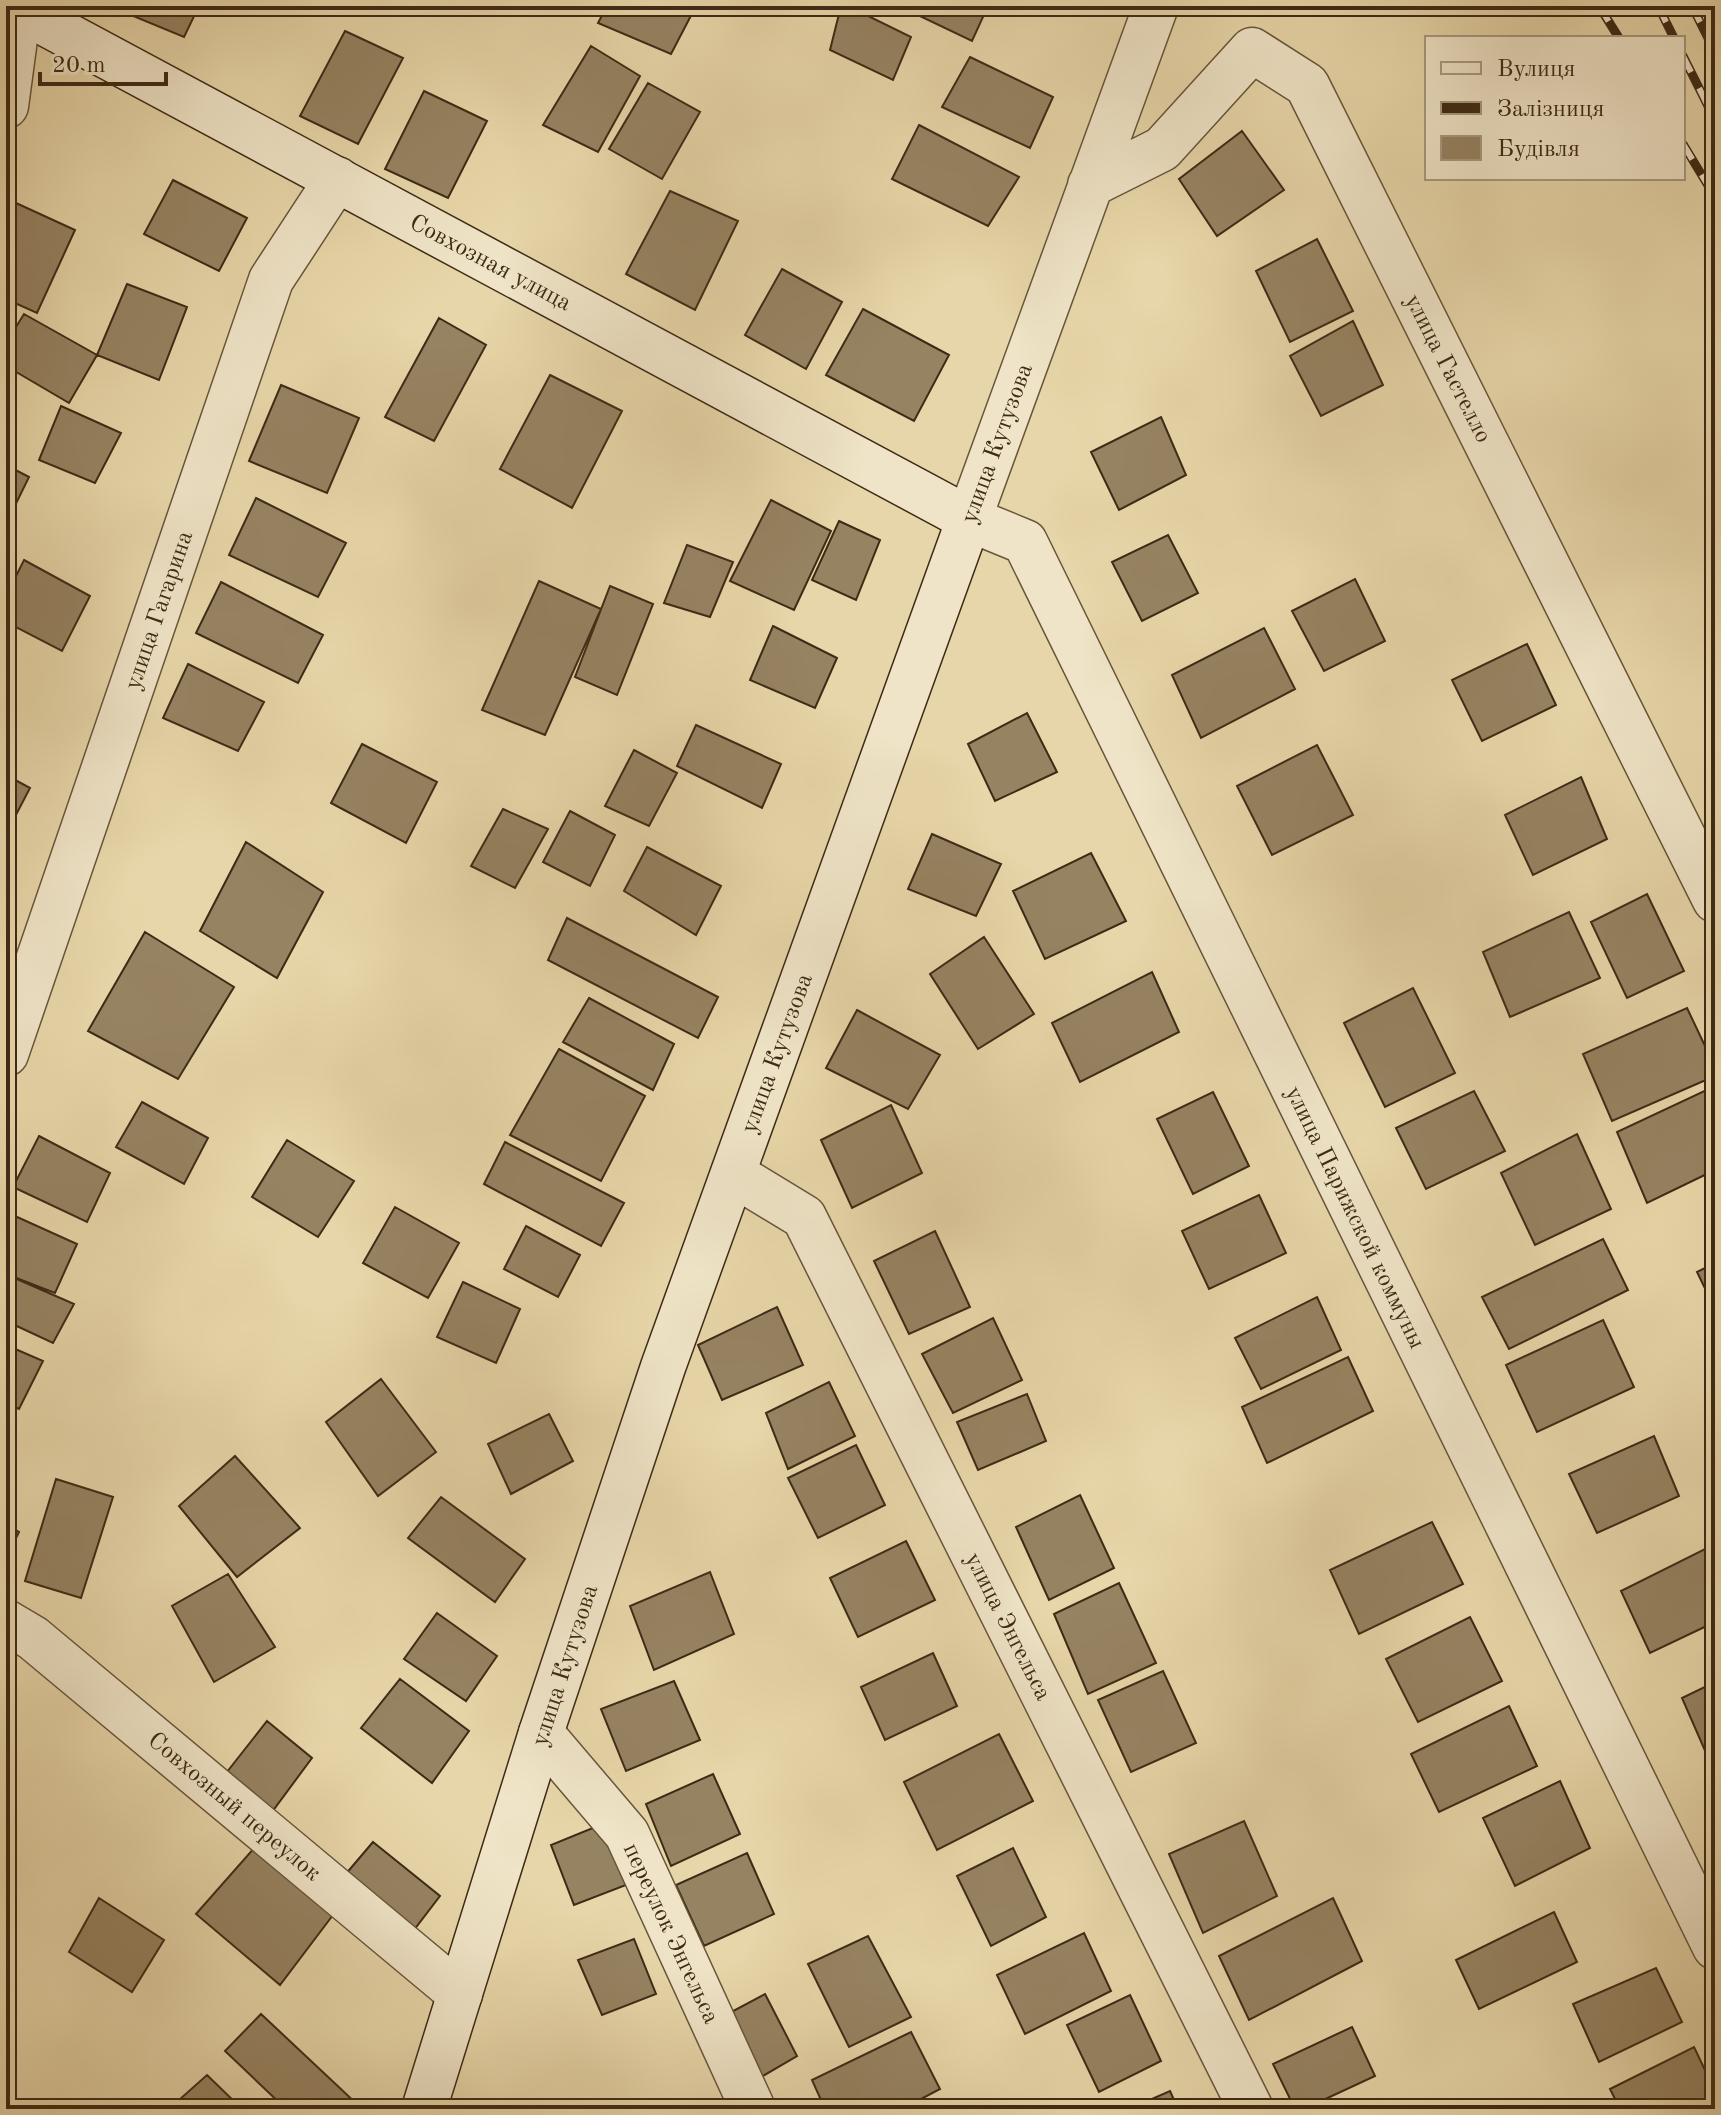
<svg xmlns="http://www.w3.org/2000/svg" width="1721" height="2115" font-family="'Old Standard TT',serif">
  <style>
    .building { fill: #968362; stroke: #3e2a15; stroke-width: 2 }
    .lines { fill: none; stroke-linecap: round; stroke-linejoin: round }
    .minor-casing { stroke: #68553a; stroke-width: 47 }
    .secondary-casing { stroke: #3e2a15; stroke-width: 47 }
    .minor { stroke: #efe4c7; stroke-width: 44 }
    .secondary { stroke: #efe4c7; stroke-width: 44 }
    .rail-casing { stroke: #3e2a15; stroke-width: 9 }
    .rail { stroke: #efe4c7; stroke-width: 6; stroke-dasharray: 18; stroke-linecap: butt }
    .labels { text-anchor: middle; stroke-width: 6; stroke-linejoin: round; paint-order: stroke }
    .street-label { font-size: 24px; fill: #3e2a15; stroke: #efe4c7 }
  </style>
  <rect width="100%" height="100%" fill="#e7d6a9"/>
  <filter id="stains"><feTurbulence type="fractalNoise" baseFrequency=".0025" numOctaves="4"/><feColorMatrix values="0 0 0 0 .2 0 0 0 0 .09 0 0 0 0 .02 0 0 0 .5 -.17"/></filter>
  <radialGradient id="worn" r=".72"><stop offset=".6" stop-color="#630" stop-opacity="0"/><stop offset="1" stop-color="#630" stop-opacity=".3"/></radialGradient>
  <path class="building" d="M123 6H199L184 37 121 11Z
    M607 6H696L671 54 598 23Z
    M841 6H848L911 37 893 80 830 50Z
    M899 6H988L972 41Z
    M345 31 403 58 358 144 300 116Z
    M591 46 640 76 598 152 543 125Z
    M970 57 1053 97 1030 148 942 107Z
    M648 83 700 112 662 179 609 149Z
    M424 91 487 121 448 198 385 169Z
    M919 125 1019 177 988 226 892 179Z
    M1242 131 1284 190 1217 236 1179 179Z
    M173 180 247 218 219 271 144 234Z
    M670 191 738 221 695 310 626 274Z
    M16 203 75 230 37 313 6 299V223Z
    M1317 239 1353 311 1290 342 1256 271Z
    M782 269 842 302 806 369 745 335Z
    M127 284 187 307 159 380 97 355Z
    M863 309 949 355 914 421 826 375Z
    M24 314 97 355 69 403 6 366V343Z
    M439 318 486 345 434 441 385 417Z
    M1353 321 1383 385 1321 416 1290 356Z
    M550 375 622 411 572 508 500 469Z
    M281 385 359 418 327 493 249 461Z
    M61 406 121 433 95 483 39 460Z
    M1161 417 1186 475 1119 510 1091 452Z
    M6 465 29 477 6 524Z
    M256 498 346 543 318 597 229 555Z
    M771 500 831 531 794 610 730 581Z
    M839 521 880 540 856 600 812 580Z
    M1168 535 1198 593 1142 621 1112 562Z
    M687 545 733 562 710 617 664 603Z
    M24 560 90 596 62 651 6 622V596Z
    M1355 579 1385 641 1324 671 1292 611Z
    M539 581 601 609 545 735 482 710Z
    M221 582 323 635 298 683 196 633Z
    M610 586 653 604 617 695 575 677Z
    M773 626 837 658 815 708 750 680Z
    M1264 628 1295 689 1201 738 1172 675Z
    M1527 644 1556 705 1482 741 1452 680Z
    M188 664 264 702 238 751 163 718Z
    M1027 713 1057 772 995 801 968 744Z
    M696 725 781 764 762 808 677 766Z
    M362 744 437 782 406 843 331 803Z
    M1317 745 1353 815 1272 855 1237 786Z
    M634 750 677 773 649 826 605 806Z
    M6 775 30 788 6 834Z
    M1581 777 1607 839 1533 875 1505 815Z
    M503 809 548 829 515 888 471 866Z
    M570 811 615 835 590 886 543 862Z
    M932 834 1001 864 976 916 908 889Z
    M246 842 323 892 277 978 200 931Z
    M647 847 721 886 696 935 624 891Z
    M1091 853 1126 921 1045 959 1013 891Z
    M1647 894 1684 971 1627 998 1591 922Z
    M1569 912 1600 978 1510 1017 1483 952Z
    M567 918 718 997 698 1038 548 960Z
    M145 932 234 987 178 1079 88 1031Z
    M984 937 1034 1014 978 1049 930 974Z
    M1152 972 1179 1032 1080 1082 1052 1023Z
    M1413 988 1455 1073 1385 1107 1344 1023Z
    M589 998 674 1044 653 1090 563 1042Z
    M1687 1008 1715 1067V1076L1612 1121 1583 1054Z
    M857 1010 940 1055 908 1109 826 1068Z
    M559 1049 645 1096 601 1181 510 1135Z
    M1715 1086V1170L1647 1203 1617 1132Z
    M1474 1091 1505 1151 1426 1189 1396 1128Z
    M1213 1092 1249 1166 1193 1194 1157 1119Z
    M142 1102 208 1138 184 1184 116 1147Z
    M891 1105 922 1173 852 1208 821 1140Z
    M1577 1134 1611 1209 1535 1245 1501 1173Z
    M39 1136 110 1173 87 1222 13 1187Z
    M287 1140 354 1181 318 1237 252 1197Z
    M505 1142 624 1203 601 1246 484 1184Z
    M1259 1195 1286 1253 1209 1289 1182 1231Z
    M395 1207 459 1243 428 1298 363 1263Z
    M6 1212 77 1244 55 1293 6 1274Z
    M526 1226 580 1255 558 1297 504 1269Z
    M935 1231 970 1307 909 1334 874 1261Z
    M1603 1239 1628 1290 1509 1349 1482 1297Z
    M1715 1263V1309L1697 1272Z
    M10 1276 74 1304 53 1343 6 1321V1285Z
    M463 1282 520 1309 496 1363 437 1337Z
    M1317 1297 1341 1350 1261 1389 1235 1338Z
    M777 1307 803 1365 722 1400 698 1345Z
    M993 1318 1022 1380 953 1413 922 1354Z
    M1603 1320 1634 1387 1537 1432 1506 1365Z
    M6 1345 43 1361 19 1409 6 1403Z
    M1348 1357 1373 1411 1267 1463 1242 1407Z
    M381 1379 436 1452 378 1496 326 1422Z
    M829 1382 855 1436 788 1469 766 1413Z
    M1027 1394 1046 1441 978 1470 957 1422Z
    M549 1414 573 1461 511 1494 488 1444Z
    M1654 1436 1679 1496 1597 1533 1569 1474Z
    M856 1445 885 1505 818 1538 788 1478Z
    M235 1456 300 1528 237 1577 179 1506Z
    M56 1479 113 1497 81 1598 25 1581Z
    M1080 1495 1114 1568 1049 1600 1016 1527Z
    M441 1497 525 1559 495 1602 408 1538Z
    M1432 1522 1463 1584 1359 1634 1330 1570Z
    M6 1525 19 1532 6 1559Z
    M906 1541 935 1600 858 1637 830 1578Z
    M1715 1544V1622L1650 1653 1621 1591Z
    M710 1572 734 1634 654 1670 630 1606Z
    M228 1574 275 1647 214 1682 172 1606Z
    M1119 1583 1156 1663 1088 1694 1054 1614Z
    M437 1613 497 1656 466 1701 404 1659Z
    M1470 1617 1502 1681 1418 1722 1386 1659Z
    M933 1653 957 1706 885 1740 861 1687Z
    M1163 1671 1196 1743 1131 1772 1098 1700Z
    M400 1679 469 1731 432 1783 361 1728Z
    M674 1681 700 1740 626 1771 601 1709Z
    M1715 1682V1768L1713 1769 1682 1698Z
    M1509 1706 1537 1766 1439 1812 1411 1754Z
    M267 1721 312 1758 269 1816 223 1777Z
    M999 1734 1033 1801 937 1850 904 1782Z
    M713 1774 740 1834 671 1866 646 1804Z
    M1560 1781 1590 1848 1515 1886 1483 1818Z
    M1244 1821 1277 1896 1203 1933 1169 1854Z
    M600 1825 626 1885 574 1905 551 1845Z
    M373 1842 440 1896 407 1939 339 1882Z
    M255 1847 336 1911 280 1985 196 1914Z
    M1013 1848 1046 1917 991 1946 957 1876Z
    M747 1853 774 1914 704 1946 676 1885Z
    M99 1898 164 1940 132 1992 69 1952Z
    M1333 1898 1362 1961 1249 2020 1219 1956Z
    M1554 1912 1577 1962 1479 2009 1456 1960Z
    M1084 1933 1111 1991 1025 2034 997 1975Z
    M868 1936 911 2017 849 2047 808 1964Z
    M634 1939 656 1994 602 2015 578 1960Z
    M1656 1968 1682 2022 1599 2062 1573 2004Z
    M765 1994 797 2056 756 2080 722 2017Z
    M1130 1995 1161 2061 1099 2092 1067 2025Z
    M261 2014 359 2106 356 2109H286L225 2051Z
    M1352 2027 1375 2076 1304 2109H1295L1273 2064Z
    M911 2032 940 2089 902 2109H825L812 2080Z
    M1694 2047 1715 2091V2109H1620L1610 2089Z
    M207 2075 242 2109 170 2108Z
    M1170 2091 1178 2109H1129Z"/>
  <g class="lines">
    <defs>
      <path id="minor" d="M1156 6 969 519 1025 542 1715 1947
        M6 106 19 9
        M1090 185 1162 149 1252 50 1307 85 1715 900
        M6 1054 271 280 337 179
        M733 1174 804 1217 1251 2109
        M6 1622 33 1638 460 1994
        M541 1733 627 1834 753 2109"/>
      <path id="secondary" d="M13 6 969 519 663 1367 541 1733 424 2109"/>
    </defs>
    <use href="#minor" class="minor-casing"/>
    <use href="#secondary" class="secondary-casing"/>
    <use href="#minor" class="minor"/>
    <use href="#secondary" class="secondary"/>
    <defs>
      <path id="rail" d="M1599 6 1619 38
        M1658 6 1674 38
        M1692 6 1715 52
        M1683 56 1715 120
        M1683 144 1715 197"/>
    </defs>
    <use href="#rail" class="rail-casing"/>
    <use href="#rail" class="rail"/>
  </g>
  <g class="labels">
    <g class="street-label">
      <text transform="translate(491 262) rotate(28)" y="8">Совхозная улица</text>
      <text transform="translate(1449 368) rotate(63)" y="8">улица Гастелло</text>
      <text transform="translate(996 443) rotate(-70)" y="8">улица Кутузова</text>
      <text transform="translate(158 610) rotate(-71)" y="8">улица Гагарина</text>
      <text transform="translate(776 1053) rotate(-70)" y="8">улица Кутузова</text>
      <text transform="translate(1356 1217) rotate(64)" y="8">улица Парижской коммуны</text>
      <text transform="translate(1009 1626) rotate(63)" y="8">улица Энгельса</text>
      <text transform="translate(564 1665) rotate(-72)" y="8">улица Кутузова</text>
      <text transform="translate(235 1806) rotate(40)" y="8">Совхозный переулок</text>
      <text transform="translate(672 1933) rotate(65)" y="8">переулок Энгельса</text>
    </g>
  </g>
  <rect width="1721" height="2115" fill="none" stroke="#e7d6a9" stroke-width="32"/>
  <rect x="8" y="8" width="1705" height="2099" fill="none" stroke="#3e2a15" stroke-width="4"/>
  <rect x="16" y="16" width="1689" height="2083" fill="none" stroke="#3e2a15" stroke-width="2"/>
  <rect x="1425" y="36" width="260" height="144" fill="#efe4c7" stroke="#a89a80" stroke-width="2"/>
  <rect x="1441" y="62" width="40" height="12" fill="#efe4c7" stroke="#a89a80" stroke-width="2"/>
  <text x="1497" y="76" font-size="24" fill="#3e2a15">Вулиця</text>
  <rect x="1441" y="102" width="40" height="12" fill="#3e2a15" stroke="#a89a80" stroke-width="2"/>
  <text x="1497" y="116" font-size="24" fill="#3e2a15">Залізниця</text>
  <rect x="1441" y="136" width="40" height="24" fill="#968362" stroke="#a89a80" stroke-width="2"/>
  <text x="1497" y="156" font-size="24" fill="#3e2a15">Будівля</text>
  <path d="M40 72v12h126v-12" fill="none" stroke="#3e2a15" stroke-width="4"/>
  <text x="52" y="72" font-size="24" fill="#3e2a15" stroke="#efe4c7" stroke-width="6" paint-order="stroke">20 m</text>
  <rect width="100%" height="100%" filter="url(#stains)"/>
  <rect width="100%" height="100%" fill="url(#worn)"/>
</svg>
